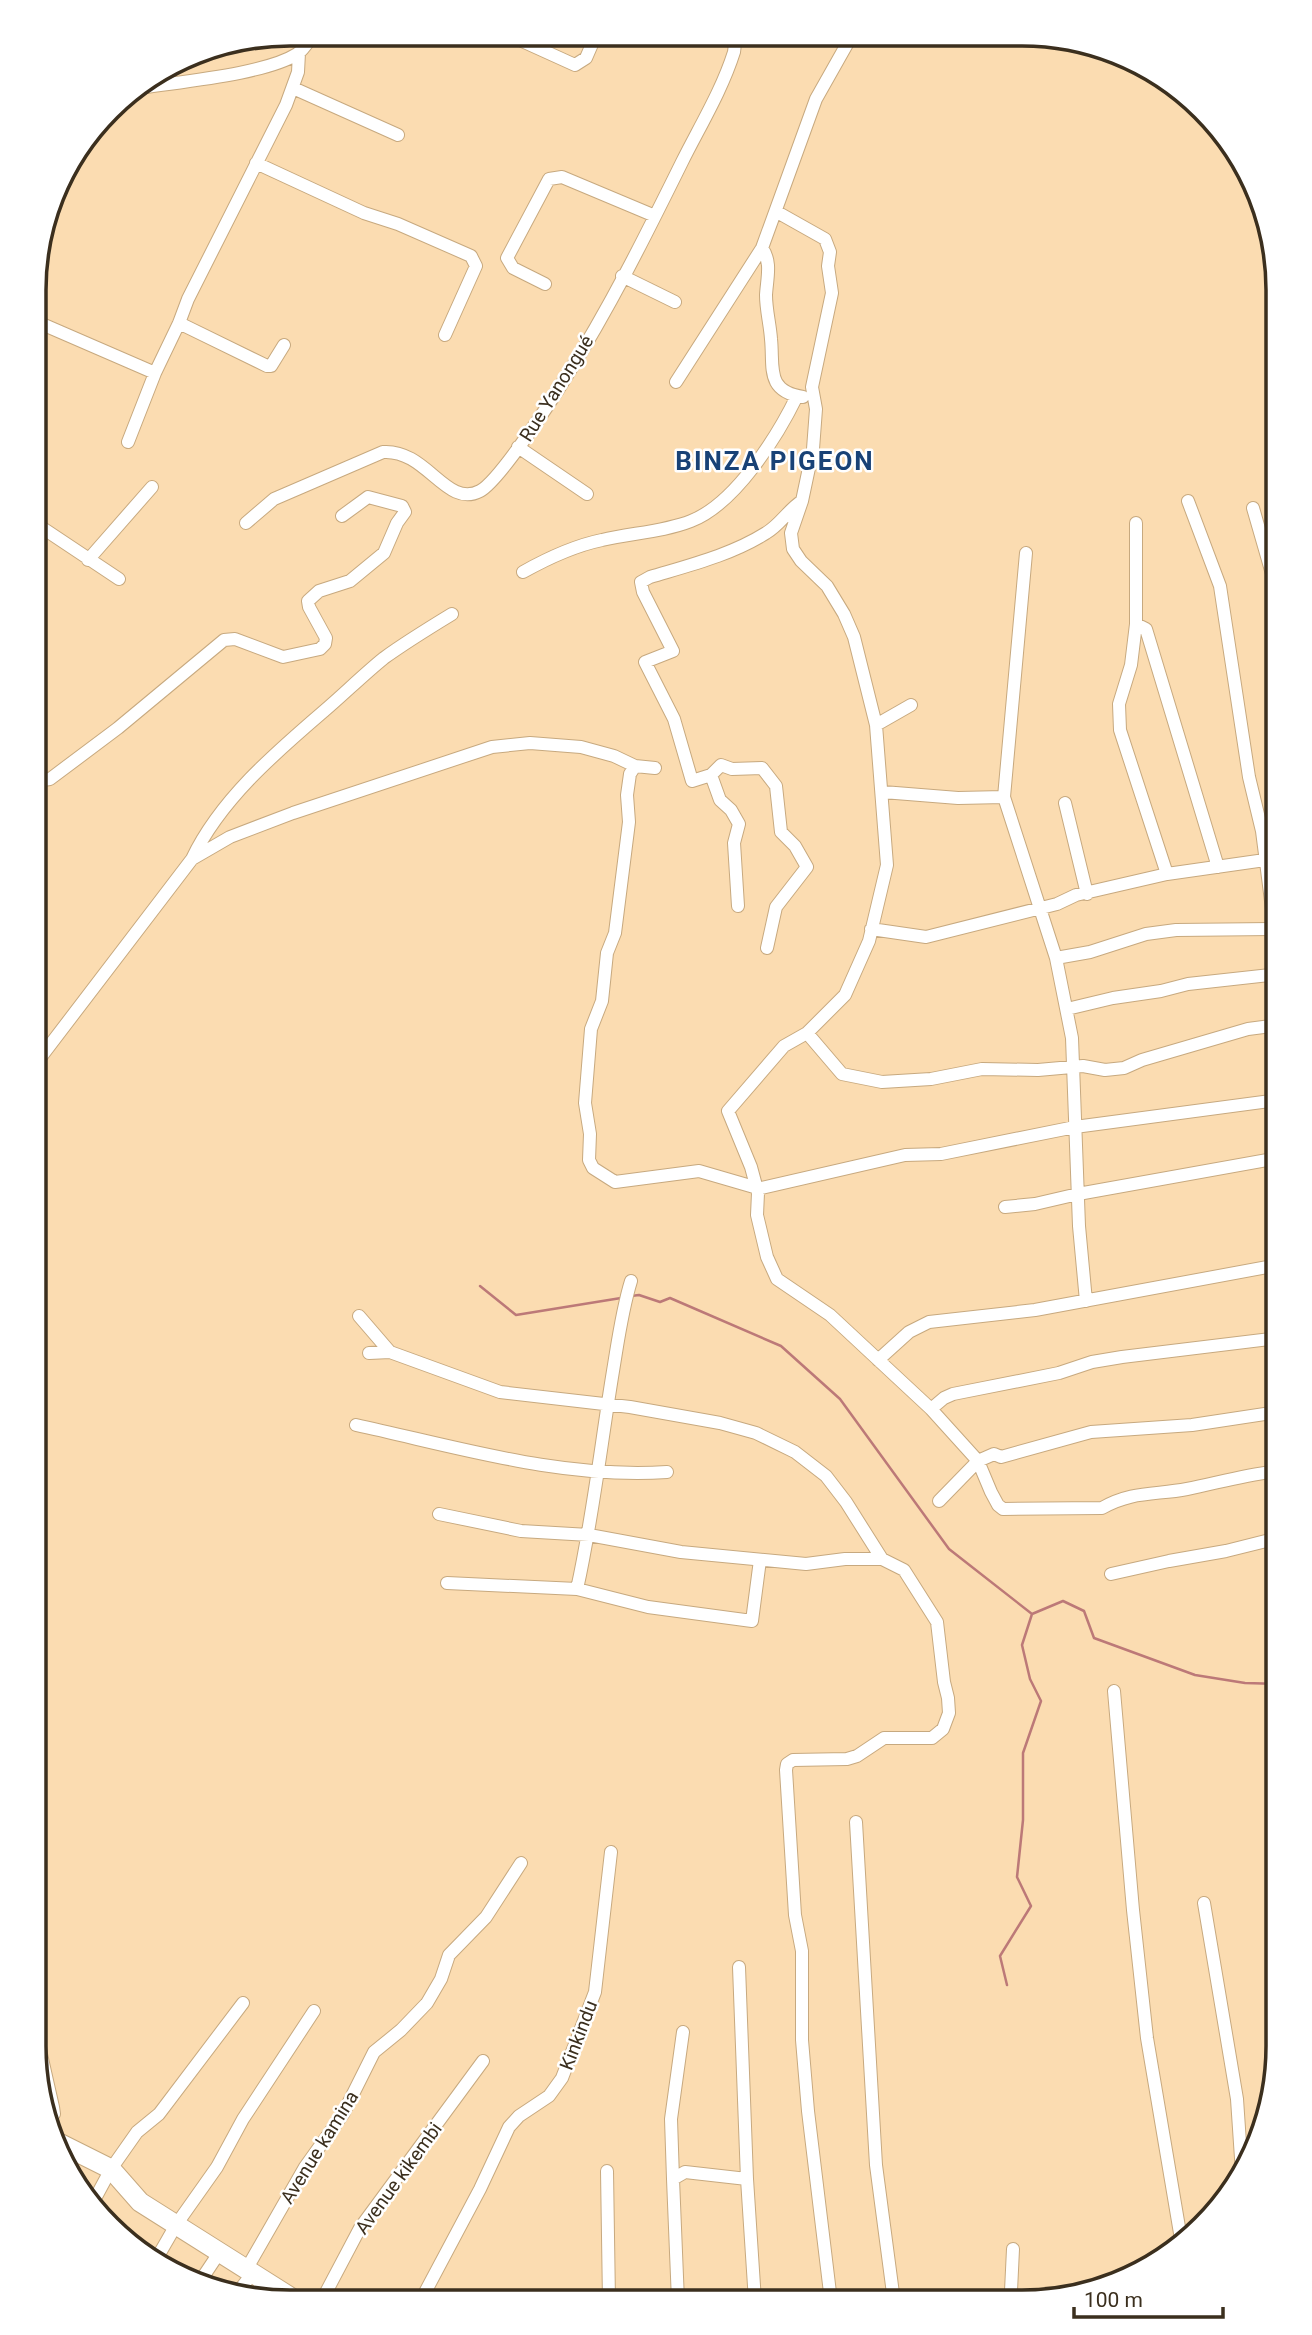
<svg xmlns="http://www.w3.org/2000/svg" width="1312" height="2335" font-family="Roboto,sans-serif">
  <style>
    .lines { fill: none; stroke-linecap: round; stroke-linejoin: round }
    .stream { stroke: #bc7978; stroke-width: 2.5 }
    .minor-casing { stroke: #c7a97f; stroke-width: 14 }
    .trunk-casing { stroke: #c7a97f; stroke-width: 21 }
    .minor { stroke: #fff; stroke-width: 12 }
    .trunk { stroke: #fff; stroke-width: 19 }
    .labels { text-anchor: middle; stroke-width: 5; stroke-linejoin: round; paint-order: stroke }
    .street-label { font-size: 19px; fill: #3b2f1e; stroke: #fff }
    .district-label { font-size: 26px; font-weight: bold; letter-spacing: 2px; fill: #194276; stroke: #fff }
    .rim { fill: none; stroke: #3b2f1e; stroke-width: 3.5 }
  </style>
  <rect width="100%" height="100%" fill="#fbdcb1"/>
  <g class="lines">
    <path class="stream" d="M480 1286 516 1315 621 1298
      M631 1296 639 1295 660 1302 670 1298 781 1346 840 1399 949 1549 1032 1614
      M1032 1614 1063 1601 1084 1611 1094 1638 1195 1675 1245 1683 1278 1684
      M1007 1985 1000 1956 1031 1906 1017 1877 1023 1820V1753L1041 1701 1030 1679 1022 1645 1032 1614"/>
    <defs>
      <path id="minor" d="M509 35 575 65 586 58 596 35
        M293 88 398 135
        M133 89C174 82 264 75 297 54 304 50 309 40 314 33
        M256 163 364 213 398 224 471 256 476 266 445 335
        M777 212 825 239 830 252 828 266 832 293 812 387 816 409 813 449 802 501 791 533 793 549 801 561 827 586 844 614 854 637 876 725 887 865 869 941 845 995 807 1033 784 1046 728 1111 751 1167 758 1193 757 1215 767 1257 777 1279 830 1315 931 1409 978 1461 991 1492 998 1505 1003 1509 1102 1508C1132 1491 1155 1495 1187 1489 1217 1483 1248 1474 1278 1471
        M762 248C772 262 767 278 766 295 766 310 770 324 771 339 774 367 765 391 803 397
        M622 276 675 302
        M545 284 513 268 507 258 549 179 562 177 655 216
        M35 321 155 373
        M179 323 267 366H271L284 345
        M676 382 762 248 816 99 851 37
        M128 442 155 373 179 323 188 299 286 105 298 72 299 53
        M518 447 587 494
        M1188 501 1220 586 1249 777 1262 831 1279 963
        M1253 508 1279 598
        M35 523 119 579
        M246 523 274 499 383 452C427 449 446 509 480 491 499 481 552 400 566 377 609 309 646 235 682 162 700 126 722 90 734 52 735 46 735 41 733 36
        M1136 523V624L1131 665 1119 704 1120 730 1167 874
        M1026 553 1004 797 1056 958 1072 1038 1079 1226 1086 1301
        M88 560 152 487
        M523 572C548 558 573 546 602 540 631 533 663 532 691 521 735 504 777 437 797 396
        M1136 624 1146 629 1218 867
        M876 725 911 705
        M635 766 630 774 627 795 629 822 615 933 607 953 602 1001 591 1029 585 1103 590 1134 589 1160 593 1168 615 1182 699 1171 754 1187
        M711 775 721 765 732 769 762 768 776 786 781 832 795 846 807 867 776 907 767 948
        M35 776 43 780 50 779 118 728 224 640 235 639 283 657 320 649 325 644 326 638 309 607 308 601 319 591 350 581 384 553 397 523 405 512 402 506 368 497 342 516
        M883 792 958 798 1004 797
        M1065 803 1087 894
        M192 859 230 837 293 813 492 747 530 743 581 747 614 756 635 766 655 768
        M738 906 734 843 739 824 731 810 720 800 711 775 692 781 674 719 645 662 673 651 643 592 641 582 650 577C690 565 731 555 766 533 780 525 788 510 802 501
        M871 929 926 937 1057 904 1076 895 1167 874 1265 860
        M1056 958 1090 952 1146 934 1176 930 1273 929
        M1067 1009 1113 998 1161 991 1188 984 1279 974
        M807 1033 842 1074 882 1082 931 1079 982 1069 1038 1070 1083 1066 1105 1070 1124 1068 1142 1060 1248 1029 1279 1025
        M34 1066 192 859C220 800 275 753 324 711 344 694 363 675 384 658 406 642 429 628 452 614
        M757 1189 905 1155 941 1154 1075 1127 1278 1100
        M1005 1207 1035 1204 1078 1194 1278 1158
        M359 1316 390 1352
        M369 1353 390 1352 500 1392 630 1407 720 1423 756 1433 795 1452 826 1476 846 1502 882 1559
        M878 1360 909 1332 929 1322 1035 1310 1278 1265
        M931 1409 944 1398 953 1394 1059 1373 1092 1362 1122 1357 1278 1338
        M356 1425C458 1447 561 1479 667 1472
        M939 1501 978 1461 994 1454 1001 1457 1091 1432 1192 1425 1278 1412
        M439 1514 521 1531 589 1535 681 1552 806 1564 845 1559H882L904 1570 937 1622 944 1682 948 1698 949 1713 943 1729 932 1738H884L857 1756 847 1759 793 1760 787 1764 786 1770 795 1915 802 1951V2040L808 2111 831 2301
        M1111 1574 1169 1561 1226 1551 1278 1538
        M447 1583 577 1589 648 1607 752 1621 760 1560
        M577 1589C593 1517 601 1444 613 1371 618 1341 622 1310 631 1281
        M1114 1691 1133 1910 1147 2038 1182 2245
        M856 1822 876 2165 894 2301
        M1204 1903 1237 2099 1242 2173
        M739 1967 747 2179 755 2301
        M33 2019 53 2107 54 2114 46 2125
        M607 2171 609 2301
        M673 2179 671 2119 683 2032
        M91 2206 111 2169 137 2132 159 2114 243 2003
        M1013 2249 1011 2291 1014 2302
        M157 2258 176 2225 217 2167 243 2119 314 2011
        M246 2270 305 2167 343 2114 374 2052 401 2030 427 2003 441 1979 449 1955 486 1917 521 1863
        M203 2277 219 2253
        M238 2292 252 2274
        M322 2300 360 2228 483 2061
        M421 2300 480 2189 509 2127 519 2116 549 2096 562 2078 595 1992 611 1852
        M678 2301 673 2179 685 2172 747 2179"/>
      <path id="trunk" d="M53 2140 111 2169 140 2202 295 2300"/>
    </defs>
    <use href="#minor" class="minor-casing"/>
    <use href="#trunk" class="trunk-casing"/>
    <use href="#minor" class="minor"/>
    <use href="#trunk" class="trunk"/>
  </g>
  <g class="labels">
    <g class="street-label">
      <text transform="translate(556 388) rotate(-58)" y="7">Rue Yanongué</text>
      <text transform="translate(578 2035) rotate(-69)" y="7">Kinkindu</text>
      <text transform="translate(319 2147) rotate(-58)" y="7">Avenue kamina</text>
      <text transform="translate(398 2178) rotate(-54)" y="7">Avenue kikembi</text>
    </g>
    <g class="district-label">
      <text x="775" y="470">BINZA PIGEON</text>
    </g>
  </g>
  <path d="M0 0H1312V2335H0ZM290 46H1022A244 244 0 0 1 1266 290V2046A244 244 0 0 1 1022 2290H290A244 244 0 0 1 46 2046V290A244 244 0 0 1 290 46Z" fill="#fff" fill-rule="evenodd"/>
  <path class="rim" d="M290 46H1022A244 244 0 0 1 1266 290V2046A244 244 0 0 1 1022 2290H290A244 244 0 0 1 46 2046V290A244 244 0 0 1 290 46Z"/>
  <path d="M1074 2307v10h149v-10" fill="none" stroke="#3b2f1e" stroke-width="3.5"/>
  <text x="1084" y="2307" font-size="21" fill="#3b2f1e" stroke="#ffffff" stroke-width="5" paint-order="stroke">100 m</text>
</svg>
